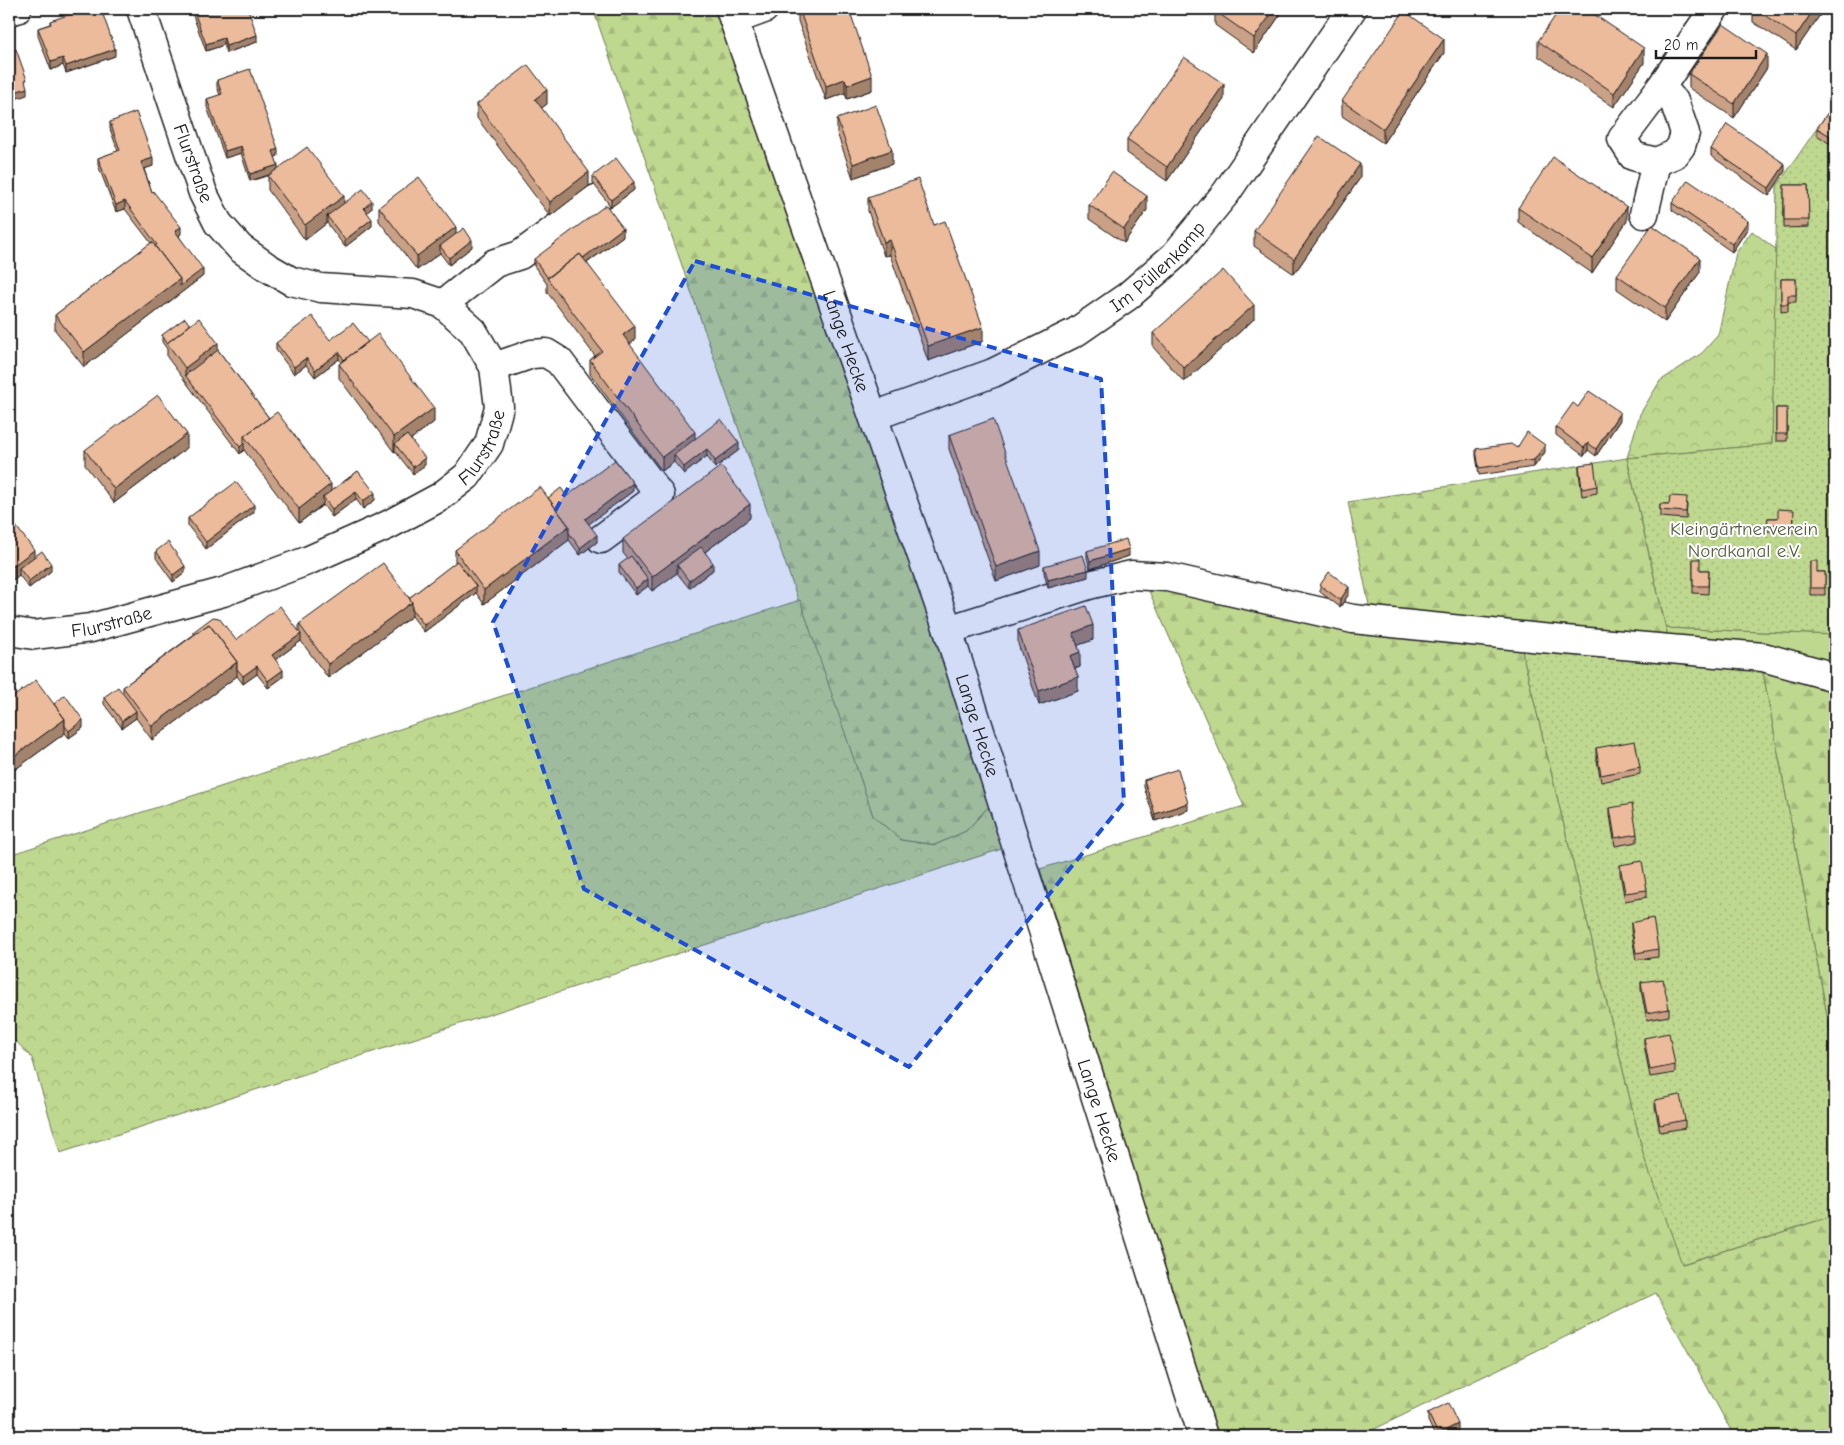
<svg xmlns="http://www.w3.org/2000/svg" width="1844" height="1445" font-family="'Comic Neue',sans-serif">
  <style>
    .grass { fill: #bfd88f; stroke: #6e7a56 }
    .forest { fill: url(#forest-firs); stroke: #6e7a56 }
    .park { fill: url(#park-crowns); stroke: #6e7a56 }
    .garden { fill: url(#garden-dots); stroke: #6e7a56 }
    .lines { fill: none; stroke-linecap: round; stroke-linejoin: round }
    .minor-casing { stroke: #1c1c1c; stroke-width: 31 }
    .minor { stroke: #fff; stroke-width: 28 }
    .wall { fill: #caa186; stroke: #1c1c1c }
    .shaded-wall { fill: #a4836d; stroke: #1c1c1c }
    .building { fill: #ebbb9c; stroke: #1c1c1c }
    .marked { fill: #1d4ed8; fill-opacity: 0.2; stroke: #1d4ed8; stroke-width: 4; stroke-dasharray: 10 6; stroke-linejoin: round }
    .labels { text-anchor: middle; stroke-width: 4; stroke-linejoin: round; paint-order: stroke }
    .street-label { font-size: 19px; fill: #1c1c1c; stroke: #fff }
    .park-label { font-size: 19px; fill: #555e44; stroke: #fff }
  </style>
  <defs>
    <pattern id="forest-firs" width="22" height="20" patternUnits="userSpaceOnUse" patternTransform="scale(1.25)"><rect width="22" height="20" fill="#bfd88f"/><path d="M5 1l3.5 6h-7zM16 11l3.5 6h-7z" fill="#a4b97b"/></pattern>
    <pattern id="park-crowns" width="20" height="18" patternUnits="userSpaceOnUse" patternTransform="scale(1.25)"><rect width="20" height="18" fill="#bfd88f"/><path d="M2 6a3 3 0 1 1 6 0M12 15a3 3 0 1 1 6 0" fill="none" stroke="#a4b97b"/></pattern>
    <pattern id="garden-dots" width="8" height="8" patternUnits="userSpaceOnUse" patternTransform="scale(1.25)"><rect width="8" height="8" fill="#bfd88f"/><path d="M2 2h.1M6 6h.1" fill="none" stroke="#a4b97b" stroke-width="1.8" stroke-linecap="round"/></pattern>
  </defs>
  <rect width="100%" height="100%" fill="#fff"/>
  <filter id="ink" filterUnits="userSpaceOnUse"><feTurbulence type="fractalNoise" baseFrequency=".02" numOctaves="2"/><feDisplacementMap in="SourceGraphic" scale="10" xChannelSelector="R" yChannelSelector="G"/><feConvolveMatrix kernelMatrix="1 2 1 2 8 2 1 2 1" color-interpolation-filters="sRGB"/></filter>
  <g filter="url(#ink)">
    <path class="grass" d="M1666 628 1835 635V672L1669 642Z"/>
    <path class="forest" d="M593 9H717L935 629 991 804 966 831 935 845 901 840 873 816Z
      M1627 458 1669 642 1371 615 1348 502Z
      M1145 582 1322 623 1522 651 1644 1157 1683 1264 1835 1215V1436H1734L1656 1293 1360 1436H1217L1040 869 1244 806Z
      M1761 662 1835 685V1058Z"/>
    <path class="park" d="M1752 231 1777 250 1772 444 1627 458 1640 414 1660 381 1702 353 1718 335 1736 253Z
      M800 600 873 816 901 840 935 845 966 831 991 804 1008 847 60 1153 32 1058 9 1034V855Z"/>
    <path class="garden" d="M1835 102V635L1666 628 1627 458 1772 444 1777 186Z
      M1522 651 1761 662 1835 1058V1215L1682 1264 1644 1157Z"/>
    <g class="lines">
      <defs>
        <g id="minor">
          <path id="s1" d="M730 9 948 630 1203 1436"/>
          <path d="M9 11 17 9"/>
          <path d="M734 20 764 9"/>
          <path d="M1661 87 1674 101 1682 124 1685 133 1681 146 1675 154 1656 162 1633 156 1622 139 1661 87 1714 9"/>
          <path d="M1644 214 1656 162"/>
          <path d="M443 304 495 263 520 255 596 199"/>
          <path d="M494 367 532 354 546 353 559 361 660 495 601 539"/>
          <path id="s2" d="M874 416 993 373 1076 332 1128 296 1175 255 1226 193 1352 9"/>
          <path d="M948 630 1089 585 1131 575 1167 577 1353 619 1541 638 1763 657 1835 677"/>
          <path id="s3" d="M9 631 34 635 91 628 223 592 307 561 388 525 440 497 467 476 489 444 499 407 494 367 473 331 443 304 413 294 321 288 291 281 267 267 240 248 218 223 203 193 141 9"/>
        </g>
      </defs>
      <use href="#minor" class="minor-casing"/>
      <use href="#minor" class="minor"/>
    </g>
    <path class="wall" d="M192 9H248L257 42 226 53 224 45 206 51 192 13Z
      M798 9H849L872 90 847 99 845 93 826 100 798 21Z
      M1280 9V15L1254 53 1215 25V11Z
      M1753 9H1824L1796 50 1753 22Z
      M50 21 115 56 66 73 63 65 51 70 38 36V28L50 24Z
      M1538 41 1644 63 1614 107 1538 56Z
      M1444 53 1383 143 1342 116V101Z
      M1767 68 1734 118 1689 88V74Z
      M217 80 278 156 275 157 278 169 344 203 372 208 367 212 372 226 345 247 327 223 305 240 268 190V176L270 175 250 181 241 153 225 158 207 107V99L220 95 217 87Z
      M1224 99 1167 181 1127 153V139Z
      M477 104H547L541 108 589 186 550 216 477 118Z
      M837 119 892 164 853 178 837 133Z
      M1835 121V135L1830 144 1817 135V128Z
      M110 122 153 166 144 169 152 192 181 234 179 236 203 276 84 367 55 330V315L151 243 125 209 116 212 98 165V158L118 151 110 129Z
      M1711 149 1785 171 1769 196 1711 156Z
      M593 176 634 190 611 207 593 183Z
      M1360 178 1294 274 1254 246V231Z
      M1784 185H1808L1809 227 1784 228Z
      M868 197 934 225 983 341 928 361 890 255 884 256 868 211Z
      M1672 203 1748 228 1732 252 1672 210Z
      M1089 205 1147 210 1124 243 1089 219Z
      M379 207 456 234 472 247 449 265 440 253 417 270 379 221Z
      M1518 208 1627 221 1592 273 1518 222Z
      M623 236 587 263 635 340 629 344 695 439 739 450 715 468 707 456 684 474 674 462 662 471 590 374V360L595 356 547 292V284L534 266V259Z
      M1700 272 1665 322 1617 289V275Z
      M1781 279H1796V302H1788V312L1781 311Z
      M1254 319 1184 382 1153 347V333Z
      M190 325 218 350 269 418 331 491 358 471 375 500 363 509 356 499 332 517 323 505 299 523 244 450 240 454 167 357V349L162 342V335Z
      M330 340 368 342 434 422 411 439 425 465 413 474 395 451 394 452 339 378V364L341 362 339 359 315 377 306 365 294 374 276 350V343Z
      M1578 407 1620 420 1596 456 1588 450 1584 456 1556 435V427Z
      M1776 408H1787V441H1776Z
      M949 435 1040 565 996 581 949 449Z
      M187 448 114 503 85 465V450Z
      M1517 448 1545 452 1534 467 1479 475 1476 456V449Z
      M1579 465 1597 486V493L1582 496 1579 472Z
      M633 491 588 524 597 542 580 555 569 540 484 604 476 593 424 632 412 616 328 678 301 641 275 660 283 677 268 688 257 674 243 684 237 676 152 740 136 718 122 728 104 704V697L123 694V687L193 635V632L236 640 299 631V624L409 598 455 563V550L548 498 567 496Z
      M1660 504H1687L1686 519 1660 517Z
      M254 512 206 549 188 526V518Z
      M9 517 34 557 51 571 29 588 19 575 9 583Z
      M750 518 705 552 713 570 689 588 677 573 652 591 648 586 636 595 619 572V565L628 559 623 553V539Z
      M1768 518H1794L1793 533 1767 531Z
      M156 551 185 573 173 582 156 558Z
      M1087 551 1129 556 1090 569 1087 558Z
      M1693 559 1700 570H1709L1708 594 1693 593Z
      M1810 561 1817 572H1825V595H1810Z
      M1044 566 1088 577 1048 588 1044 573Z
      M1320 585 1349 594 1340 607 1320 592Z
      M1018 630 1093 640 1078 645 1080 667 1075 669 1078 691 1039 705 1018 644Z
      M9 700 54 704 83 728 69 738 65 733 9 774Z
      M1596 748 1640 767V774L1601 782 1596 755Z
      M1144 780 1188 810 1155 821 1144 787Z
      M1610 808 1637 834V842L1615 846 1610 815Z
      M1620 865 1647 890V897L1625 901 1620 873Z
      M1631 923 1658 949V957L1636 960 1631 930Z
      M1641 982 1669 1009V1016L1647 1020 1641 990Z
      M1644 1038 1675 1065V1073L1650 1077 1644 1045Z
      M1655 1100 1685 1120V1128L1660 1132 1655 1107Z
      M1428 1413 1458 1431 1448 1436H1435L1428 1421Z"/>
    <path class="shaded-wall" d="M1274 9H1280V15L1254 53V38Z
      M1814 9H1824L1796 50V36Z
      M257 35V42L226 53V46Z
      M224 38V45L206 51V44Z
      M1444 39V53L1383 143V129Z
      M1644 48V63L1614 107V93Z
      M115 49V56L66 73V66Z
      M1767 54V68L1734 118V104Z
      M63 58V65L51 70V62Z
      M872 76V90L847 99V85Z
      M845 79V93L826 100V86Z
      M1224 84V99L1167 181V167Z
      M27 88V95L9 101V94Z
      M547 90V104L535 113V99Z
      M1835 114V121L1831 126V119Z
      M1835 128V135L1830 144V136Z
      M241 146V153L225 158V151Z
      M278 149V156L273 158V151Z
      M892 150V164L853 178V164Z
      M153 158V166L141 170V162Z
      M1360 164V178L1294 274V259Z
      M1785 164V171L1769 196V188Z
      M278 165V172L250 181V174Z
      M589 172V186L550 216V202Z
      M634 182V190L611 207V200Z
      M344 196V210L327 216V223L305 240V225Z
      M1147 196V210L1124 243V229Z
      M125 201V209L116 212V205Z
      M372 201V208L364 215V208Z
      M1627 207V221L1592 273V258Z
      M372 219V226L345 247V240Z
      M1748 221V228L1732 252V244Z
      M181 227V234L175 239V231Z
      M456 227V241L440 246V253L417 270V256Z
      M623 228V236L554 287 551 282Z
      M472 240V247L449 265V258Z
      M890 240V255L884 256V242Z
      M1700 258V272L1665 322V308Z
      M203 269V276L84 367V352L180 279Z
      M1254 305V319L1184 382V368Z
      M635 326V340L623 350V335Z
      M983 327V341L928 361V346Z
      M218 343V357L185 375V368Z
      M339 352V359L315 377V370Z
      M306 358V365L294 374V367Z
      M434 408V422L399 448 395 444V451L394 452V437Z
      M1620 412V420L1596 456V449Z
      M695 432V446L674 455V462L662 471V457Z
      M187 434V448L114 503V489Z
      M244 443V450L240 454V447Z
      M739 443V450L715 468V461Z
      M1588 443V450L1584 456V448Z
      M1545 445V452L1534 467V460Z
      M707 449V456L684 474V467Z
      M425 458V465L413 474V467Z
      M633 483V491L585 527V519Z
      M331 484V498L323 497V504L299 523V509Z
      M356 492V499L332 517V509Z
      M375 493V500L363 509V501Z
      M750 504V518L681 570 677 565V573L652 591V577Z
      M254 505V512L206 549V542Z
      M569 526V540L484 604V590Z
      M597 535V542L580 555V548Z
      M1129 549V556L1090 569V561Z
      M34 550V564L19 568V575L9 583V569Z
      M1040 551V565L996 581V567Z
      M713 563V570L689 588V581Z
      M51 564V571L29 588V581Z
      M185 566V573L173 582V575Z
      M1088 570V577L1048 588V580Z
      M648 579V586L636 595V588Z
      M476 586V593L424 632V625Z
      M1349 587V594L1340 607V600Z
      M412 602V616L328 678V664Z
      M1093 625V640L1073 647V633Z
      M301 634V641L272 662V655Z
      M1080 652V667L1070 670V656Z
      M237 662V676L152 740V726Z
      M257 666V674L243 684V676Z
      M283 670V677L268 688V681Z
      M1078 677V691L1039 705V691Z
      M136 711V718L122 728V721Z
      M65 719V733L9 774V760Z
      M83 720V728L69 738V731Z
      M1188 803V810L1155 821V814Z
      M1458 1424V1431L1448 1436H1438V1434Z"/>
    <path class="building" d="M86 9H101L115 49 66 66 63 58 51 62 38 28 51 24 50 21Z
      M193 9H248L257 35 226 46 224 38 206 44Z
      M799 9H849L872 76 847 85 845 79 826 86Z
      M1216 9H1275L1254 38 1215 11Z
      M1560 9H1586L1644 48 1614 93 1538 41Z
      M1755 9H1814L1796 36Z
      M1404 11 1444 39 1383 129 1342 101Z
      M1723 24 1767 54 1734 104 1689 74Z
      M16 49 27 80H25L27 88 9 94V52Z
      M1184 57 1224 84 1167 167 1127 139Z
      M528 65 547 90 535 99 589 172 550 202 477 104Z
      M250 69 278 149 273 151 278 165 250 174 241 146 225 151 207 99 222 94 217 80Z
      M876 105 892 150 853 164 837 119Z
      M1832 107 1835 109V114L1831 119 1835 122V128L1830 136 1817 128Z
      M136 112 153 158 141 162 152 192 153 191 181 227 175 231 203 269 180 286V279L155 246 157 245 125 201 116 205 98 158 120 150 110 122Z
      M1727 124 1785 164 1769 188 1711 149Z
      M1319 136 1360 164 1294 259 1254 231Z
      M307 147 344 196 305 225 268 176Z
      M1553 157 1627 207 1592 258 1518 208Z
      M616 158 634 182 611 200 593 176Z
      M1112 172 1147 196 1124 229 1089 205Z
      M419 177 456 227 417 256 379 207Z
      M918 179 934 225 945 221 983 327 928 346 890 240 884 242 868 197Z
      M1688 180 1748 221 1732 244 1672 203Z
      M1784 185H1808L1809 220H1784Z
      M363 189 372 201 364 208 372 219 345 240 327 216Z
      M606 205 623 228 583 258 580 254 548 278 534 259Z
      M1652 225 1700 258 1665 308 1617 275Z
      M464 228 472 240 449 258 440 246Z
      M152 242 180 279 84 352 55 315Z
      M580 254 635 326 623 335 695 432 662 457 590 360 602 351 547 278Z
      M1223 270 1254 305 1184 368 1153 333Z
      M1781 279H1796V295H1788V304H1781Z
      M312 316 330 340 353 323 368 342 344 360 339 352 315 370 306 358 294 367 276 343Z
      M185 318 190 325 167 343 162 335Z
      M199 318 218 343 185 368 167 343Z
      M378 334 434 408 394 437 339 364Z
      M218 350 269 418 244 436V443L240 447 185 375Z
      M1589 391 1620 412 1596 449 1588 443 1584 448 1556 427 1573 403 1578 407Z
      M158 395 187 434 114 489 85 450Z
      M1776 408H1787V434H1776Z
      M277 412 331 484 299 509 244 436Z
      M721 419 739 443 715 461 707 449 684 467 674 455Z
      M993 419 1040 551 996 567 949 435Z
      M1527 432 1545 445 1534 460 1479 468 1476 449 1511 444 1517 448Z
      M407 435 425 458 413 467 395 444Z
      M615 460 633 483 585 519 597 535 580 548 569 533V526L548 498 561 488 567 496Z
      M1594 463 1597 486 1582 489 1579 465Z
      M721 466 750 504 652 577 623 539Z
      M358 471 375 493 363 501 356 492 332 509 323 497Z
      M236 482 254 505 206 542 188 518Z
      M540 487 569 526 484 590 455 550Z
      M1670 496 1687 497 1686 512 1660 510V504H1669Z
      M1778 509 1794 510 1793 526 1767 524 1768 518H1778Z
      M9 517 34 550 9 569Z
      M1126 539 1129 549 1090 561 1087 551Z
      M168 542 185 566 173 575 156 551Z
      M701 547 713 563 689 581 677 565Z
      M42 551 51 564 29 581 19 568Z
      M1083 555 1088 570 1048 580 1044 566Z
      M631 556 648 579 636 588 619 565Z
      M1693 559H1700V570H1709L1708 586H1693Z
      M457 561 476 586 424 625 412 609V602L409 598Z
      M1810 561H1817V572H1825V588H1810Z
      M383 563 412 602 328 664 299 624Z
      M1329 572 1349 587 1340 600 1320 585Z
      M280 606 301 634 272 655 283 670 268 681 257 666 243 676 237 669V662L209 624 194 634 193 632 213 617 219 618 236 640Z
      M1086 606 1093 625 1073 633 1080 652 1070 656 1078 677 1039 691 1018 630Z
      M209 624 237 662 152 726 123 687Z
      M36 680 65 719 9 760V700Z
      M118 687 136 711 122 721 104 697Z
      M65 695 83 720 69 731 65 726V719L54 704Z
      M1635 741 1640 767 1601 775 1596 748Z
      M1178 769 1188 803 1155 814 1144 780Z
      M1632 804 1637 834 1615 838 1610 808Z
      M1642 861 1647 890 1625 893 1620 865Z
      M1653 918 1658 949 1636 953 1631 923Z
      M1663 979 1669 1009 1647 1013 1641 982Z
      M1669 1033 1675 1065 1650 1070 1644 1038Z
      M1680 1095 1685 1120 1660 1125 1655 1100Z
      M1448 1403 1458 1424 1438 1434 1428 1413Z"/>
  </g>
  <path class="marked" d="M695 261 1101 379 1124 802 909 1067 584 889 493 622Z"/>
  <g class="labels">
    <g class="street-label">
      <text transform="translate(194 163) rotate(70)" y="7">Flurstraße</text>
      <text dy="7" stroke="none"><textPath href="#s2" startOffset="324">Im Püllenkamp</textPath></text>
      <text dy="7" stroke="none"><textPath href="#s1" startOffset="352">Lange Hecke</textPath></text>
      <text dy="7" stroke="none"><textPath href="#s3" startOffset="524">Flurstraße</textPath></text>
      <text dy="7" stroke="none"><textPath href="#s3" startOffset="104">Flurstraße</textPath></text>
      <text dy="7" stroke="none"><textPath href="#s1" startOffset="758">Lange Hecke</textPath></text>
      <text dy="7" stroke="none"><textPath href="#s1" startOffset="1162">Lange Hecke</textPath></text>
    </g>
    <g class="park-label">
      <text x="1744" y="535">Kleingärtnerverein<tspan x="1744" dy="22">Nordkanal e.V.</tspan></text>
    </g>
  </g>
  <rect width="1844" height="1445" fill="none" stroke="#fff" stroke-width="30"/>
  <rect x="15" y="15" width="1814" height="1415" fill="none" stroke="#1c1c1c" stroke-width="2" filter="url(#ink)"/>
  <path d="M1656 50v8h100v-8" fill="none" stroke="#1c1c1c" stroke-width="2.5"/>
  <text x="1664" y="50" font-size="15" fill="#1c1c1c" stroke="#ffffff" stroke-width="4" paint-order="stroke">20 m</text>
</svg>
